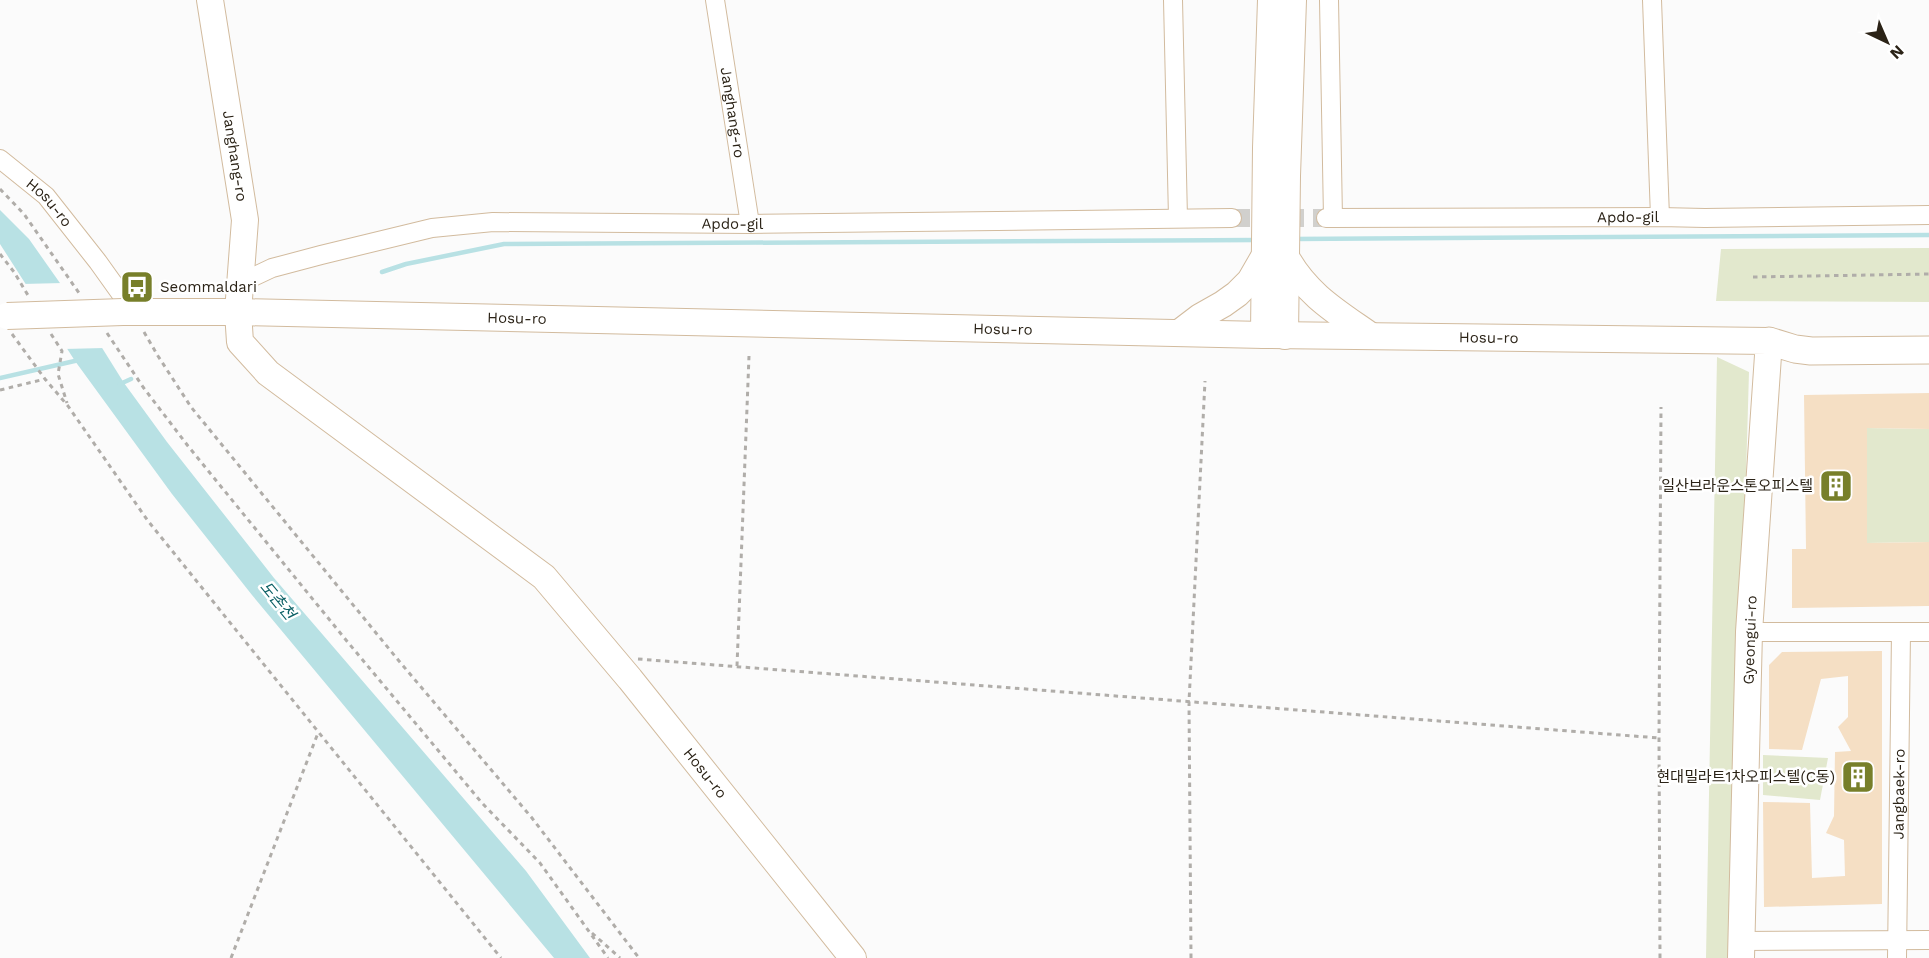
<svg xmlns="http://www.w3.org/2000/svg" width="1929" height="958" font-family="'Work Sans','Noto Sans KR',sans-serif">
  <style>
    .green { fill: #e2e8cd }
    .water { fill: #b8e1e4 }
    .pier { fill: #fbfbfb }
    .lines { fill: none; stroke-linecap: round; stroke-linejoin: round }
    .stream { stroke: #b8e1e4; stroke-width: 4.5 }
    .building { fill: #f5dfc4 }
    .street-tunnel { stroke: #d1d0cd; stroke-width: 18; stroke-dasharray: 18 9; stroke-linecap: butt }
    .street-casing { stroke: #d2bb9e; stroke-width: 20 }
    .secondary-casing { stroke: #d2bb9e; stroke-width: 28 }
    .primary-casing { stroke: #d2bb9e; stroke-width: 29 }
    .path { stroke: #b0ada9; stroke-width: 3; stroke-dasharray: 4.5 4.5; stroke-linecap: butt }
    .street { stroke: #fff; stroke-width: 18 }
    .secondary { stroke: #fff; stroke-width: 26 }
    .primary { stroke: #fff; stroke-width: 27 }
    .secondary-bridge-casing { stroke: #d2bb9e; stroke-width: 28; stroke-linecap: butt }
    .secondary-bridge { stroke: #fff; stroke-width: 26 }
    .labels { text-anchor: middle; stroke-width: 5; stroke-linejoin: round; paint-order: stroke }
    .street-label { font-size: 15px; fill: #2b2317; stroke: #fff }
    .poi-label { font-size: 15px; fill: #2b2317; stroke: #fff; text-anchor: end }
    .water-label { font-size: 16px; font-style: italic; fill: #0b6065; stroke: #fff }
  </style>
  <rect width="100%" height="100%" fill="#fbfbfb"/>
  <path class="green" d="M1929 248V302L1716 301 1721 249Z
    M1717 357 1749 372 1732 958H1706Z
    M1867 428 1929 429V542L1867 543Z
    M1763 755 1828 758 1820 800 1763 795Z"/>
  <path class="water" d="M0 210 29 239 74 303 124 383 167 442 274 578 526 871 590 958H554L252 595 172 494 75 361 0 244Z"/>
  <path class="pier" d="M63 283 76 302 104 348 64 349 22 284Z"/>
  <g class="lines">
    <path class="stream" d="M1293 239 1929 235
      M382 272 406 264 504 244 1257 240
      M0 378 79 360
      M120 384 131 379"/>
  </g>
  <path class="building" d="M1929 393V429L1867 428V543L1929 542V606L1792 608V549H1806L1804 395Z
    M1882 651V904L1764 907 1763 802 1810 803 1812 878 1845 876 1844 840 1826 833 1834 816 1835 752 1851 751 1838 727 1848 717V676L1821 679 1802 750 1769 749V665L1782 652Z"/>
  <g class="lines">
    <path class="street-tunnel" d="M1232 218H1326"/>
    <defs>
      <g id="street">
        <path id="s1" d="M715 0 750 224"/>
        <path d="M1173 0 1178 218"/>
        <path d="M1329 0 1333 218"/>
        <path d="M1652 0 1660 217"/>
        <path id="s2" d="M0 159 46 196 98 262 133 311"/>
        <path id="s3" d="M1326 218 1660 217 1705 218 1929 215"/>
        <path id="s4" d="M240 283 272 268 321 255 432 228 493 222 750 224 1232 218"/>
        <path d="M1749 632H1929"/>
        <path d="M1741 941 1929 940"/>
        <path id="s5" d="M1897 958 1901 632"/>
      </g>
      <g id="secondary">
        <path id="s6" d="M210 0 245 220 238 312 240 342 268 373 544 577 630 679 853 958"/>
        <path d="M1286 257C1307 295 1337 312 1371 336"/>
        <path id="s7" d="M123 312H238L1264 335 1769 341 1749 632 1741 958"/>
        <path d="M1179 333 1200 317 1223 304 1237 294 1250 281 1265 255"/>
        <path d="M1264 335 1266 148 1271 0"/>
        <path d="M1285 336 1287 176 1293 0"/>
      </g>
      <path id="primary" d="M1769 341 1795 349 1811 351 1929 350"/>
    </defs>
    <use href="#street" class="street-casing"/>
    <use href="#secondary" class="secondary-casing"/>
    <use href="#primary" class="primary-casing"/>
    <path class="path" d="M0 189 24 214 79 293
      M0 254 14 272 29 297
      M1753 277 1929 274
      M144 332 158 356 191 407 399 661 532 818 639 958
      M107 333 143 387 188 446 346 640 482 803 540 863 608 958
      M12 334 45 379 68 406 148 521 501 958
      M51 334 62 351 58 374 67 403
      M0 390 45 379
      M638 659 1659 738
      M737 666 749 356
      M592 933 620 958
      M231 958 318 733
      M1191 958 1189 702 1205 381
      M1660 958 1659 738 1661 407"/>
    <use href="#street" class="street"/>
    <use href="#secondary" class="secondary"/>
    <use href="#primary" class="primary"/>
    <defs>
      <path id="secondary-bridge" d="M7 316 123 312"/>
    </defs>
    <use href="#secondary-bridge" class="secondary-bridge-casing"/>
    <use href="#secondary-bridge" class="secondary-bridge"/>
  </g>
  <defs>
    <symbol id="bus-square" viewBox="-11 -11 22 22"><rect x="-9" y="-9" width="18" height="18" rx="4" fill="#777f2a" stroke="#fff"/><path d="M-5-6H5V4H4V6H2V4H-2V6H-4V4H-5ZM-3.5-4V0h7V-4ZM-3.5 1.2v1.5H-2V1.2ZM2 1.2v1.5H3.5V1.2Z" fill="#fff"/></symbol>
    <symbol id="building-square" viewBox="-11 -11 22 22"><rect x="-9" y="-9" width="18" height="18" rx="4" fill="#777f2a" stroke="#fff"/><path d="M-4-6H4V6H1V3H-1V6H-4ZM-2.5-4.3h1.7v1.8h-1.7ZM.8-4.3h1.7v1.8H.8ZM-2.5-1h1.7V.8h-1.7ZM.8-1h1.7V.8H.8Z" fill="#fff"/></symbol>
  </defs>
  <g fill-rule="evenodd">
    <use href="#bus-square" x="118" y="268" width="38" height="38"/>
    <use href="#building-square" x="1817" y="467" width="38" height="38"/>
    <use href="#building-square" x="1839" y="758" width="38" height="38"/>
  </g>
  <g class="labels">
    <g class="street-label">
      <text dy="5" stroke="none"><textPath href="#s1" startOffset="114">Janghang-ro</textPath></text>
      <text dy="5" stroke="none"><textPath href="#s6" startOffset="158">Janghang-ro</textPath></text>
      <text dy="5" stroke="none"><textPath href="#s2" startOffset="66">Hosu-ro</textPath></text>
      <text dy="5" stroke="none"><textPath href="#s3" startOffset="302">Apdo-gil</textPath></text>
      <text dy="5" stroke="none"><textPath href="#s4" startOffset="501">Apdo-gil</textPath></text>
      <text dy="5" stroke="none"><textPath href="#s7" startOffset="394">Hosu-ro</textPath></text>
      <text dy="5" stroke="none"><textPath href="#s7" startOffset="880">Hosu-ro</textPath></text>
      <text dy="5" stroke="none"><textPath href="#s7" startOffset="1366">Hosu-ro</textPath></text>
      <text transform="translate(1750 640) rotate(-88)" y="5">Gyeongui-ro</text>
      <text dy="5" stroke="none"><textPath href="#s6" startOffset="984">Hosu-ro</textPath></text>
      <text dy="5" stroke="none"><textPath href="#s5" startOffset="164">Jangbaek-ro</textPath></text>
    </g>
    <g class="poi-label">
      <text x="160" y="292" text-anchor="start">Seommaldari</text>
      <text x="1813" y="491">일산브라운스톤오피스텔</text>
      <text x="1835" y="782">현대밀라트1차오피스텔(C동)</text>
    </g>
    <g class="water-label">
      <text transform="translate(278 600) rotate(50)" y="6">도촌천</text>
    </g>
  </g>
  <g transform="translate(1887 42) rotate(136)" stroke="#ffffff" stroke-width="4.5" paint-order="stroke">
  <path d="M0-4.5L10 22L0 15L-10 22Z" fill="#2b2317"/>
  <text y="-9" font-size="16" font-weight="bold" text-anchor="middle" fill="#2b2317">N</text>
  </g>
</svg>
